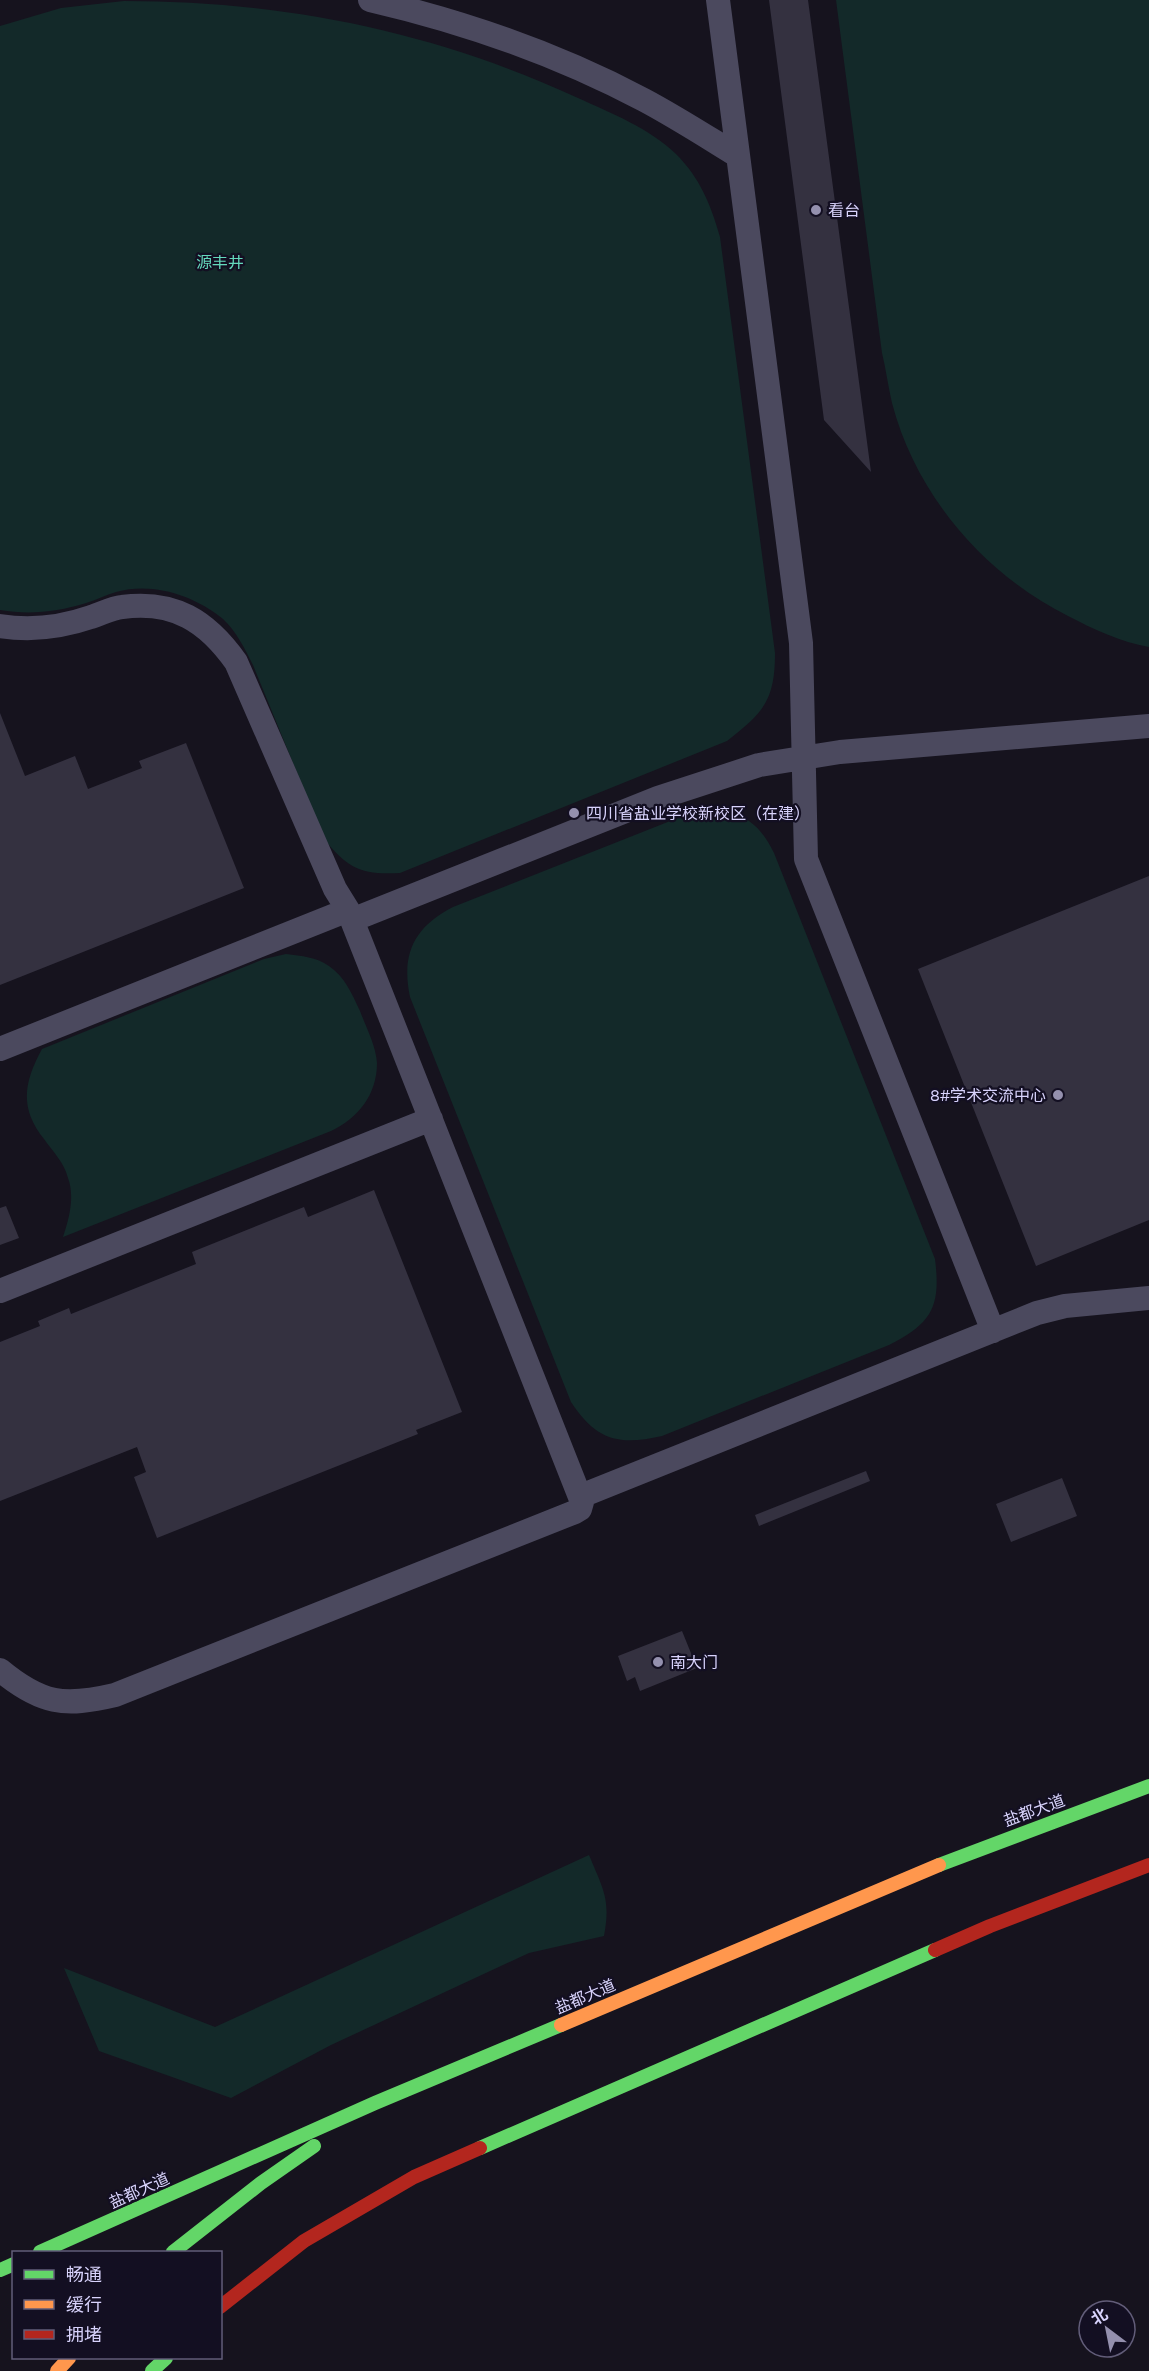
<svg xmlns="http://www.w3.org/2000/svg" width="1149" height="2371" font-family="Figtree,'Noto Sans SC',sans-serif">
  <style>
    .green { fill: #132929 }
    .building { fill: #343140 }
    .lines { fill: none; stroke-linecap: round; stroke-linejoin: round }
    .lane { stroke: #4b495e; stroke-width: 24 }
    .fast { stroke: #63d668; stroke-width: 14 }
    .slow { stroke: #ff974d; stroke-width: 14 }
    .jam { stroke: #b3261e; stroke-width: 14 }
    .poi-dot { fill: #9490ae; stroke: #130f22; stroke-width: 2 }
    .labels { text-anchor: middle; stroke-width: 4.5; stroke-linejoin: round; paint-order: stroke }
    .poi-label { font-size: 16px; fill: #d8d3fc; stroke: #130f22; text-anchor: start }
    .park-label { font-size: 16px; fill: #64d8bc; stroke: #130f22 }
    .street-label { font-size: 16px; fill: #d8d3fc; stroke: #130f22 }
  </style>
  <rect width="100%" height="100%" fill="#16131e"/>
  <path class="green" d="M836 0H1149V647C1121 642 1093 629 1068 616 984 574 916 495 892 403 888 386 886 369 882 353Z
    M124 1C282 1 433 31 578 98 611 113 649 128 676 154 700 178 711 205 720 237L775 653C775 701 763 713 727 741L400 873C362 875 348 869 324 839L253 665C245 649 236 631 223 619 193 595 153 582 116 592 106 595 96 600 86 603 57 612 29 615 0 610V26L61 8Z
    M718 810C748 816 760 825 774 853L935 1259C941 1307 932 1323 889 1345L662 1436C618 1446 596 1440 571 1402L410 997C401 954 414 927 453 907L693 812Z
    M286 954C302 956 316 957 329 966 345 977 352 994 360 1011 366 1027 376 1046 377 1063 377 1095 358 1118 331 1131L63 1237C69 1219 75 1197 68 1178 64 1162 53 1152 44 1139 19 1108 24 1082 42 1049L264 959Z
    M589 1855C603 1889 611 1899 604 1936L529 1953 331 2045 231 2098 99 2051 64 1968 215 2027Z"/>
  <path class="building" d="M769 0H808L871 472 824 420Z
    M0 713 25 776 75 756 88 789 142 768 139 761 186 743 244 888 0 985Z
    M1149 876V1220L1036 1266 918 969Z
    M374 1190 462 1412 416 1430 418 1434 157 1538 134 1477 146 1472 137 1447 0 1501V1342L40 1326 38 1321 69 1308 71 1314 196 1264 192 1252 304 1207 308 1217Z
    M6 1206 19 1238 0 1245V1208Z
    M866 1471 870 1481 759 1526 755 1515Z
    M1062 1478 1077 1516 1011 1542 996 1504Z
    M682 1631 697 1668 640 1691 635 1677 627 1681 618 1656Z"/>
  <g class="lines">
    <path class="lane" d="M370 0C465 22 557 54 644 100 676 117 707 137 738 156
      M718 0 801 643 806 859 993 1331
      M0 626C31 631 62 627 91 617 101 614 112 608 122 607 174 600 207 621 236 662L335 889 348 910
      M352 920 658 798 759 765 840 752 1149 726
      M0 1049 348 910 582 1502 580 1509 575 1512 115 1695C64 1707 41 1704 0 1670
      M0 1291 431 1119
      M581 1496 1037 1313 1065 1306 1149 1298"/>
    <path class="fast" d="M939 1865 1149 1786
      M480 2148 935 1950
      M40 2252 375 2103 561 2025
      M173 2252 261 2183 314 2146
      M0 2270 14 2264
      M152 2371 166 2358"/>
    <path class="slow" d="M561 2025 939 1865
      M57 2371 69 2358"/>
    <path class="jam" d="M935 1950 990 1926 1149 1865
      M220 2307 304 2241 414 2177 480 2148"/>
  </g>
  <g class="poi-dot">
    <circle cx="816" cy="210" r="6"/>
    <circle cx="574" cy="813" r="6"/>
    <circle cx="1058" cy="1095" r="6"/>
    <circle cx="658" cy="1662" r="6"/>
  </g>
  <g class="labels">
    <g class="poi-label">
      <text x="828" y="216">看台</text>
      <text x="586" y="819">四川省盐业学校新校区（在建）</text>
      <text x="1046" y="1101" text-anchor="end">8#学术交流中心</text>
      <text x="670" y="1668">南大门</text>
    </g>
    <g class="park-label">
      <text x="220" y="268">源丰井</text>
    </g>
    <g class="street-label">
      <text transform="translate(1034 1810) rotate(-20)" y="6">盐都大道</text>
      <text transform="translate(585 1996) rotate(-23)" y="6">盐都大道</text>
      <text transform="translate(139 2190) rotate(-24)" y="6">盐都大道</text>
    </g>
  </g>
  <rect x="12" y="2251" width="210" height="108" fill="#130f22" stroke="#625d79" stroke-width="1.5"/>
  <rect x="24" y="2270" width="30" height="9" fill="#63d668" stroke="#625d79" stroke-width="1.5"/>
  <text x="66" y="2281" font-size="18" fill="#d8d3fc">畅通</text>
  <rect x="24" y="2300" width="30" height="9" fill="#ff974d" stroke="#625d79" stroke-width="1.5"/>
  <text x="66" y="2311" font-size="18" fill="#d8d3fc">缓行</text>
  <rect x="24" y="2330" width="30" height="9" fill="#b3261e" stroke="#625d79" stroke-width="1.5"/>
  <text x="66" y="2341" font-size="18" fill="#d8d3fc">拥堵</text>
  <g transform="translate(1107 2329) rotate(328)"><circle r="28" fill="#130f22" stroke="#625d79" stroke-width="1.5"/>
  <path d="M0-4.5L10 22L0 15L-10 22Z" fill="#9490ae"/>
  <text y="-9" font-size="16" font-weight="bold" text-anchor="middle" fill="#d8d3fc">北</text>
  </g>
</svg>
